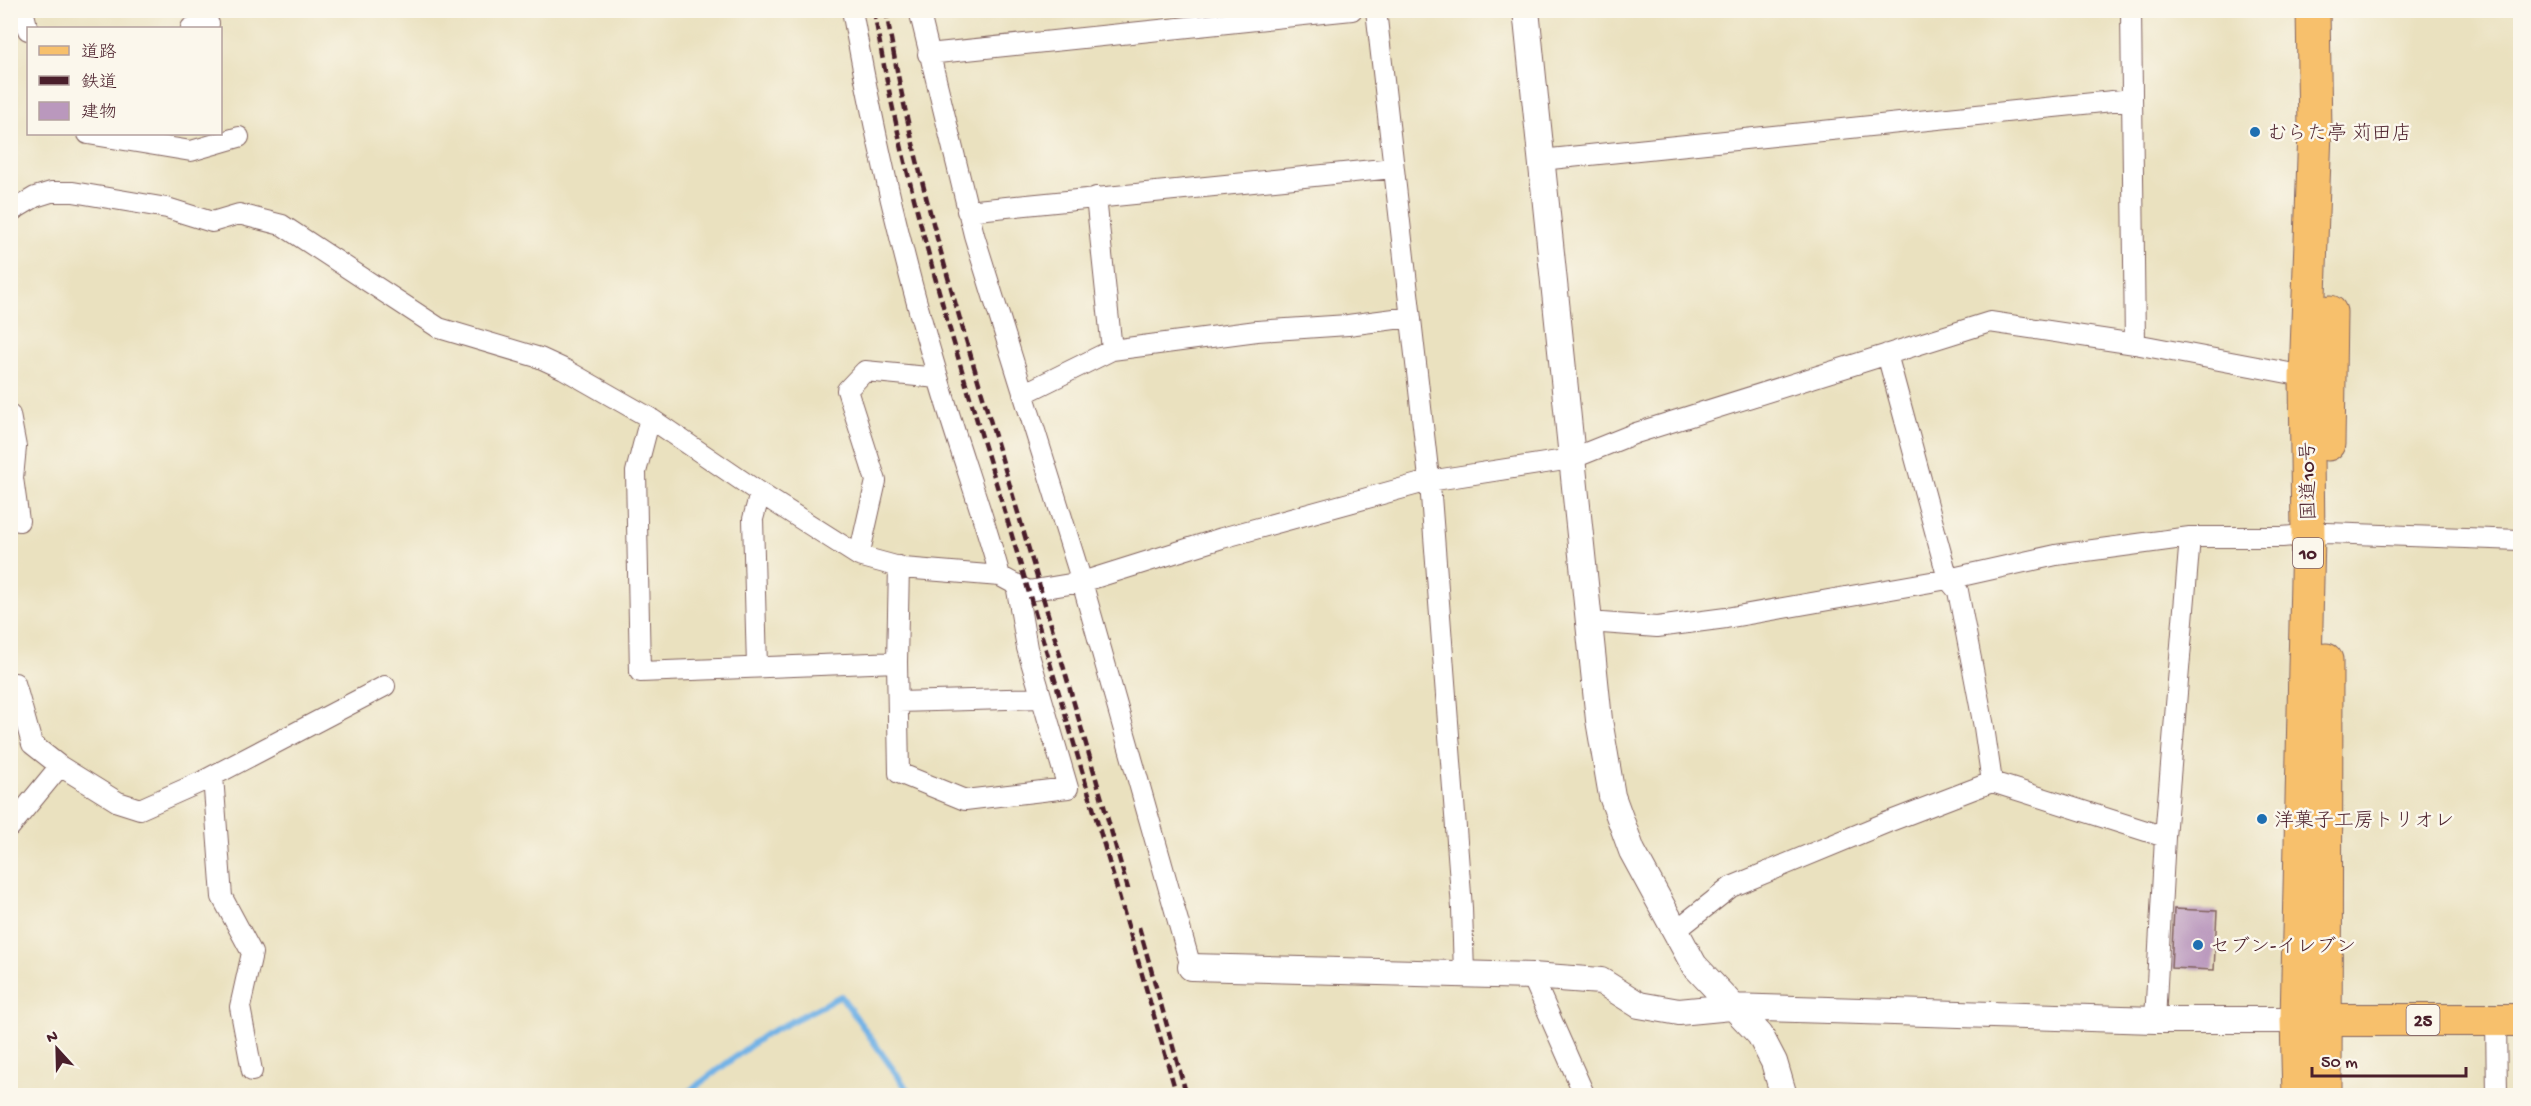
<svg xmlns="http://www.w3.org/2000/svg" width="2531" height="1106" font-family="'Gochi Hand','Klee One',sans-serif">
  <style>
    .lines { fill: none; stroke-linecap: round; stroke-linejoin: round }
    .stream { stroke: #72b2e6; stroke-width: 6 }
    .building { fill: #ba98bd }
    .minor-casing { stroke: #82635f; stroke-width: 22 }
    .tertiary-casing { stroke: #82635f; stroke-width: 28 }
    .primary-casing { stroke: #82635f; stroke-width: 34 }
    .trunk-casing { stroke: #82635f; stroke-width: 35 }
    .minor { stroke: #fff; stroke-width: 20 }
    .tertiary { stroke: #fff; stroke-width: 26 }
    .primary { stroke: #f7c06c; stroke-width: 32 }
    .trunk { stroke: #f7c06c; stroke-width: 33 }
    .rail { stroke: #4a1f2b; stroke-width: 4.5; stroke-dasharray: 9 4.5; stroke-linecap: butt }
    .poi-dot { fill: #1f6fb2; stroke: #fbf7ec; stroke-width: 2 }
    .labels { text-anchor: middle; stroke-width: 5; stroke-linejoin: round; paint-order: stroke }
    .shield { fill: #fbf7ec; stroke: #7f6065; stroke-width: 1.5 }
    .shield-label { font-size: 18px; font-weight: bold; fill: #4a1f2b }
    .poi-label { font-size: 20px; fill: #4a1f2b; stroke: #fbf7ec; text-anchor: start }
    .street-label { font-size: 20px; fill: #4a1f2b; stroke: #fbf7ec }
  </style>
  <rect width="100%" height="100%" fill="#fbf7ec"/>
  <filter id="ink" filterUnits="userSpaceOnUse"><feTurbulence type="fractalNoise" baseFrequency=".0167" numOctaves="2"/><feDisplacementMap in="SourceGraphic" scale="12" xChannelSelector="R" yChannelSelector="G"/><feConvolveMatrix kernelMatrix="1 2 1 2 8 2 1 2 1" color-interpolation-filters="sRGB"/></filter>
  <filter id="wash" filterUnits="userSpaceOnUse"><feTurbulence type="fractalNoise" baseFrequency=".008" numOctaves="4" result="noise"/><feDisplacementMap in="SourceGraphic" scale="24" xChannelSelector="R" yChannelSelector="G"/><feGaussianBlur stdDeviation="1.35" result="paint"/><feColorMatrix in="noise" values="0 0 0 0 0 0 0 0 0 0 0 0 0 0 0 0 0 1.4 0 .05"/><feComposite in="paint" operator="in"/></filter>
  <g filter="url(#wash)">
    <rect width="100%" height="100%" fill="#eae1bf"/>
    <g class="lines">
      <path class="stream" d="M683 1096 763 1036 841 996 912 1096"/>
    </g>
    <g id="blocks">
      <path class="building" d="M2174 909 2217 911 2214 970 2171 968Z"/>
    </g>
  </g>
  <g filter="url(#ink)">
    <use href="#blocks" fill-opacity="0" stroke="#82635f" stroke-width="1.5"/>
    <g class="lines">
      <defs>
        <path id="minor" d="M23 10 28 30
          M852 10C874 134 902 257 938 377 957 444 982 509 1000 576
          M919 10 974 235 1082 582 1191 967
          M1376 10 1431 496 1462 908 1464 974
          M2131 10 2135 344
          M191 28 209 24
          M928 54 1352 10
          M88 134 191 151 239 137
          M1541 160 2132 99
          M1096 197 1112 350
          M967 211 1393 168
          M10 212 35 197 51 192H73L167 208 212 222 239 214 282 225 439 328 540 358 564 369 650 418 760 493 859 556 903 568 1000 576 1028 591 1082 582 1222 538 1429 481 1571 459 1636 433 1990 322 2135 344 2315 378
          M1887 354 1948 579 1958 591 1984 727 1992 782
          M1023 394 1112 350 1257 331 1348 325 1410 317
          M10 415 16 447 13 478 19 521
          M650 418 636 472 640 672 897 662 899 566
          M859 556 876 481 847 390 865 371 938 378
          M1588 622 1657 627 1726 618 1948 579 2056 555 2190 537H2282L2327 533 2520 540
          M897 662 899 773 965 800 1068 788 1027 648 1016 584
          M757 667 753 519 760 493
          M10 683H15L32 744 60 766 118 802 140 809 203 781 385 686
          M898 702 1041 698
          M213 776 222 897 252 953 240 1007 252 1071
          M10 827 60 766
          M1674 932 1731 887 1888 822 1992 782 2165 837
          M1532 976 1585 1096
          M2155 1020 2165 837 2190 537
          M2496 1020 2497 1096"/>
        <path id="tertiary" d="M1526 10 1599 720 1612 796 1632 851 1694 965 1760 1035 1774 1062 1784 1096
          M1191 967 1532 976 1601 981 1639 1005 1679 1012 1731 1007 2155 1020H2314"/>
        <path id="primary" d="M2326 1020H2520"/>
        <path id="trunk" d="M2328 444 2330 312
          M2299 1096 2297 1020 2308 535 2306 377 2315 131 2313 10
          M2325 1096 2326 660"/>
      </defs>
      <use href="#minor" class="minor-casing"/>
      <use href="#tertiary" class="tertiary-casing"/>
      <use href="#primary" class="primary-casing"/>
      <use href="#trunk" class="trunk-casing"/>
      <use href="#minor" class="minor"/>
      <use href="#tertiary" class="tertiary"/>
      <use href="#primary" class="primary"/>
      <use href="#trunk" class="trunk"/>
      <path class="rail" d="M874 10C902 180 954 345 1004 509 1062 704 1121 899 1177 1096
        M886 10C912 169 961 323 1007 476 1048 613 1088 751 1128 889
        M1139 927 1187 1096"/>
    </g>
  </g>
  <g class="poi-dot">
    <circle cx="2255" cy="132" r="6"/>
    <circle cx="2262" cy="819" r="6"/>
    <circle cx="2198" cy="945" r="6"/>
  </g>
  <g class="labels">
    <g class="shield">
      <rect x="2293" y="538" width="30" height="30" rx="4.5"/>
      <rect x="2406.5" y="1005" width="33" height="30" rx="4.5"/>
    </g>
    <g class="shield-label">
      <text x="2308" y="559">10</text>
      <text x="2423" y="1026">25</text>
    </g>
    <g class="poi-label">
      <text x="2267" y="139">むらた亭 苅田店</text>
      <text x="2274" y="826">洋菓子工房トリオレ</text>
      <text x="2210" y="952">セブン-イレブン</text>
    </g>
    <g class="street-label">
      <text transform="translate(2307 481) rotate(-91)" y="7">国道10号</text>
    </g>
  </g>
  <rect width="2531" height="1106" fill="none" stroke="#fbf7ec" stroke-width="36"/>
  <rect x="27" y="27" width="195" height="108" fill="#fbf7ec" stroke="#b4a19f" stroke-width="1.5"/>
  <rect x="39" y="46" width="30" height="9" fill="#f7c06c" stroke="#b4a19f" stroke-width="1.5"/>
  <text x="81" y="57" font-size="18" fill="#4a1f2b">道路</text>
  <rect x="39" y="76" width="30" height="9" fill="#4a1f2b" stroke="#b4a19f" stroke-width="1.5"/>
  <text x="81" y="87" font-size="18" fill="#4a1f2b">鉄道</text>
  <rect x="39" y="102" width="30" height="18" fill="#ba98bd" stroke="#b4a19f" stroke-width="1.5"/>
  <text x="81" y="117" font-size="18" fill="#4a1f2b">建物</text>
  <g transform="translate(57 1049) rotate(338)" stroke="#fbf7ec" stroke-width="4.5" paint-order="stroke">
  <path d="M0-4.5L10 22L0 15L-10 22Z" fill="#4a1f2b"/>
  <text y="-9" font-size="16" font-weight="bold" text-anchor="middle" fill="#4a1f2b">N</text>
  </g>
  <path d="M2312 1067v9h154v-9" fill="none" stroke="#4a1f2b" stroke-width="3"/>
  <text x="2321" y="1067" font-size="18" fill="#4a1f2b" stroke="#fbf7ec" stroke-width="4.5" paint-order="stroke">50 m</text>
</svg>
